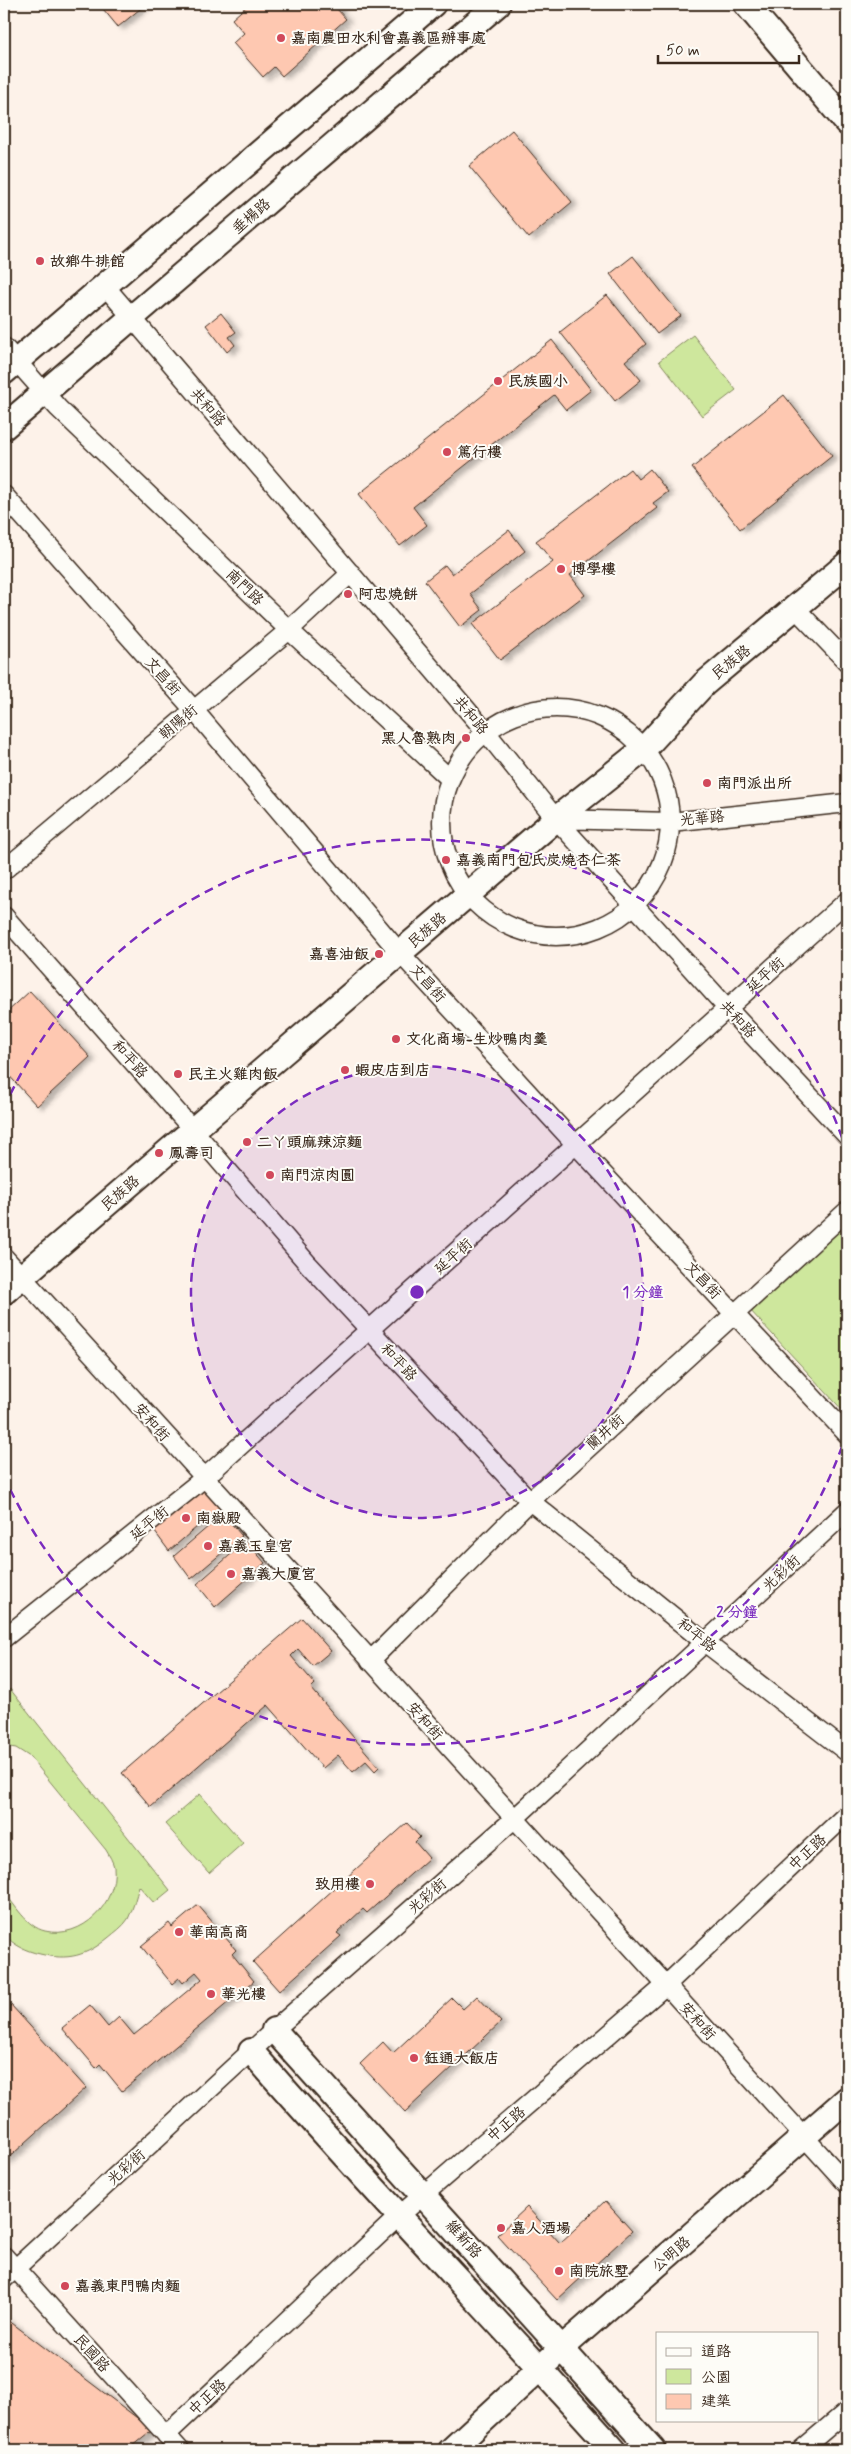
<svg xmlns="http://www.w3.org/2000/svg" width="851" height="2454" font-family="Mynerve,'LXGW WenKai TC',sans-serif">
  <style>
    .green { fill: #cee79d; stroke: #84885e }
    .building { fill: #fec8b1; stroke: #3b2a1e; filter: url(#shadow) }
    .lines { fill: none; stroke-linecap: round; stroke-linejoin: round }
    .street-casing { stroke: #3b2a1e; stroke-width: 21 }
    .secondary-casing { stroke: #3b2a1e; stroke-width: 28 }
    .street { stroke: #fdfcf7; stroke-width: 18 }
    .secondary { stroke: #fdfcf7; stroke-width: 24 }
    .ring { fill: none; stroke: #7b2cbf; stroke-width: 2.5; stroke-dasharray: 9 6 }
    .poi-dot { fill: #d1495b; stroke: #fdfcf7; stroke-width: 2 }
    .labels { text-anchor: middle; stroke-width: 4; stroke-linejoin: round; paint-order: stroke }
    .poi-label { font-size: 15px; font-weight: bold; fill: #3b2a1e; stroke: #fdfcf7; text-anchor: start }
    .street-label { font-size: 15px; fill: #3b2a1e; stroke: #fdfcf7 }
    .centre { fill: #7b2cbf; stroke: #fdfcf7; stroke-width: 2.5 }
    .ring-label { font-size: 15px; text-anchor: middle; font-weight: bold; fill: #7b2cbf; stroke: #fdfcf7; stroke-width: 4; stroke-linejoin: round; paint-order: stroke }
  </style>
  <defs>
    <filter id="shadow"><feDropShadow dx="5.5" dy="3" stdDeviation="2.5" flood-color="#0004"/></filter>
  </defs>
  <rect width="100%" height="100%" fill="#fdf2e9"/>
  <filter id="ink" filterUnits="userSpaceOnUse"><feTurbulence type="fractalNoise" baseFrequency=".02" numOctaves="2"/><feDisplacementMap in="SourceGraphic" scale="10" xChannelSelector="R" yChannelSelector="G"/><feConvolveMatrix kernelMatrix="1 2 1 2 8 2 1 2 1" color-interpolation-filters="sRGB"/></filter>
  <g filter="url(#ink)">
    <path class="green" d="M693 335 736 390 702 416 659 361Z
      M847 1219V1415L749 1309Z
      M10 1689 170 1890 154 1903 139 1886C136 1897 133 1909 128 1919 123 1927 115 1932 108 1938 86 1956 68 1961 40 1954 26 1951 13 1945 4 1934V1892C15 1905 27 1927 45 1931 82 1940 118 1903 114 1867 113 1862 109 1855 106 1850L30 1757 16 1748 4 1746V1694Z
      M200 1794 243 1843 209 1873 165 1824Z"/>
    <path class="building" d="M99 4H146L118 27Z
      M249 4H342L337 9 346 19 282 76 274 67 263 77 233 43 244 33 232 19Z
      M512 130 572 202 529 238 469 166Z
      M633 256 681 316 657 334 610 274Z
      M607 295 646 344 625 361 641 380 615 401 560 332Z
      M221 313 236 332 229 337 235 345 227 352 206 325Z
      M552 340 591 390 566 410 554 395 413 507 427 525 400 546 359 494Z
      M784 395 832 456 740 529 692 468Z
      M630 469 638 479 650 469 668 492 653 503 657 508 570 575 585 595 500 660 472 624 553 562 536 541Z
      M509 530 525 551 470 594 482 610 460 627 425 581 445 565 452 574Z
      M847 613V638L841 631 843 617Z
      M30 991 90 1057 37 1106 4 1070V1015Z
      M201 1486 219 1508 169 1551 152 1528Z
      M223 1514 242 1536 191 1579 174 1556Z
      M246 1541 265 1563 215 1607 197 1584Z
      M302 1618 331 1651 313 1666 298 1649 291 1656 315 1684 311 1688 379 1767 375 1771 366 1761 353 1772 338 1755 323 1768 268 1705 151 1807 122 1773Z
      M407 1823 420 1837 415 1842 429 1858 367 1913 363 1909 337 1933 341 1936 279 1991 253 1962Z
      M198 1905 236 1950 232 1954 254 1981 122 2091 100 2064 96 2068 62 2028 90 2005 108 2027 119 2017 134 2035 202 1979 196 1972 183 1983 179 1978 172 1984 141 1946 169 1923 172 1927Z
      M477 1996 501 2022 405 2112 360 2064 383 2042 393 2053 452 1998 463 2009Z
      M11 2005 86 2088 4 2162V2012Z
      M605 2201 632 2231 557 2300 497 2235 527 2207 560 2243Z
      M4 2317 153 2430 128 2450H4Z"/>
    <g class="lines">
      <defs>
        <path id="street" d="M105 286 486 732 556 819 728 1009 847 1136
          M4 347 58 408 289 630 449 778
          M4 495 193 709 400 953 577 1146 847 1434
          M796 609 847 662
          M442 822a114 114 0 1 1 228 0a114 114 0 1 1-228 0Z
          M556 819 671 822 847 803
          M4 870 289 630 351 573
          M4 916 193 1130 308 1264 530 1501 707 1644 847 1752
          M4 1257 847 2184
          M4 1638 203 1479 847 901
          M370 1661 530 1501 847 1211
          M4 2256 180 2450
          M4 2279 274 2030 514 1819 847 1511
          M166 2435 399 2216 666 1985 847 1814
          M801 2450 847 2411"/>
        <path id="secondary" d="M746 4 847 123
          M4 372 433 4
          M4 427 498 4
          M4 1292 556 819 643 750 704 684 847 564
          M274 2030 653 2450
          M251 2051C369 2187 494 2316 614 2450
          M451 2450 562 2348 847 2099"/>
      </defs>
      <use href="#street" class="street-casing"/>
      <use href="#secondary" class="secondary-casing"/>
      <use href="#street" class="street"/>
      <use href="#secondary" class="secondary"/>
    </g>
  </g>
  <circle cx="417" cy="1292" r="226" fill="#7b2cbf" fill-opacity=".12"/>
  <g class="ring">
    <circle cx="417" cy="1292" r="226"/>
    <path d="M847 1432A452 452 0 0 1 4 1476M4 1108A452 452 0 0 1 847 1152"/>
  </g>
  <g class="poi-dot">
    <circle cx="281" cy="38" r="5"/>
    <circle cx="40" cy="261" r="5"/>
    <circle cx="498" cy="381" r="5"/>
    <circle cx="447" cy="452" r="5"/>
    <circle cx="561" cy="569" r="5"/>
    <circle cx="348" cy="594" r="5"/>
    <circle cx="466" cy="738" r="5"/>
    <circle cx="707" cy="783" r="5"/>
    <circle cx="446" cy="860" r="5"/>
    <circle cx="379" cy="954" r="5"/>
    <circle cx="396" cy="1039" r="5"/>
    <circle cx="345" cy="1070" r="5"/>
    <circle cx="178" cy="1074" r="5"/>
    <circle cx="247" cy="1142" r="5"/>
    <circle cx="159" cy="1153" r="5"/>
    <circle cx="270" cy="1175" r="5"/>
    <circle cx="186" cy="1518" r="5"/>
    <circle cx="208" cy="1546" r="5"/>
    <circle cx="231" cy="1574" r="5"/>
    <circle cx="370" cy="1884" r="5"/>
    <circle cx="179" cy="1932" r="5"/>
    <circle cx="211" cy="1994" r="5"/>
    <circle cx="414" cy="2058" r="5"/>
    <circle cx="501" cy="2228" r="5"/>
    <circle cx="559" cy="2271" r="5"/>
    <circle cx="65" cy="2286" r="5"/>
  </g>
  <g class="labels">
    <g class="poi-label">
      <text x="291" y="43">嘉南農田水利會嘉義區辦事處</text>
      <text x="50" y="266">故鄉牛排館</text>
      <text x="508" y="386">民族國小</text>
      <text x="457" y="457">篤行樓</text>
      <text x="571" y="574">博學樓</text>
      <text x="358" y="599">阿忠燒餅</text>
      <text x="456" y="743" text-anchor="end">黑人魯熟肉</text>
      <text x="717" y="788">南門派出所</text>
      <text x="456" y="865">嘉義南門包氏炭燒杏仁茶</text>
      <text x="369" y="959" text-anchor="end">嘉喜油飯</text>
      <text x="406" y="1044">文化商場-生炒鴨肉羹</text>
      <text x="355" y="1075">蝦皮店到店</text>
      <text x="188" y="1079">民主火雞肉飯</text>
      <text x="257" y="1147">二丫頭麻辣涼麵</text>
      <text x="169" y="1158">鳳壽司</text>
      <text x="280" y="1180">南門涼肉圓</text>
      <text x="196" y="1523">南嶽殿</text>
      <text x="218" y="1551">嘉義玉皇宮</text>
      <text x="241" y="1579">嘉義大廈宮</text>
      <text x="360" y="1889" text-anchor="end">致用樓</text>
      <text x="189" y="1937">華南高商</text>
      <text x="221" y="1999">華光樓</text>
      <text x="424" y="2063">鈺通大飯店</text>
      <text x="511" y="2233">嘉人酒場</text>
      <text x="569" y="2276">南院旅墅</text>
      <text x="75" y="2291">嘉義東門鴨肉麵</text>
    </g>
    <g class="street-label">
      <text transform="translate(251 216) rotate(-41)" y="5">垂楊路</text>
      <text transform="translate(208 407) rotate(49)" y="5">共和路</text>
      <text transform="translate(245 587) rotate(44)" y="5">南門路</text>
      <text transform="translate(731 662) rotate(-39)" y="5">民族路</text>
      <text transform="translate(163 676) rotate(49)" y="5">文昌街</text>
      <text transform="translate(471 715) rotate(50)" y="5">共和路</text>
      <text transform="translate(178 722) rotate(-40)" y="5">朝陽街</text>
      <text transform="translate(702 818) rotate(-6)" y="5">光華路</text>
      <text transform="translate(427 930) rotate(-41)" y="5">民族路</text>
      <text transform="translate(765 975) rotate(-42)" y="5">延平街</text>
      <text transform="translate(428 983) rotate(48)" y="5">文昌街</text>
      <text transform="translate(738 1019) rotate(47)" y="5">共和路</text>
      <text transform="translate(130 1059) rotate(48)" y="5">和平路</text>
      <text transform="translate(120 1193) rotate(-41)" y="5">民族路</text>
      <text transform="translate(453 1256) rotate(-42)" y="5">延平街</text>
      <text transform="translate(703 1280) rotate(47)" y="5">文昌街</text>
      <text transform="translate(399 1362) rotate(47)" y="5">和平路</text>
      <text transform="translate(152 1422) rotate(48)" y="5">安和街</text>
      <text transform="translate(605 1432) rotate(-42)" y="5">蘭井街</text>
      <text transform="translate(149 1523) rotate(-39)" y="5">延平街</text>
      <text transform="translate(781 1573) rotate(-43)" y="5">光彩街</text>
      <text transform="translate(697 1635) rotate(39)" y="5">和平路</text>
      <text transform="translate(425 1721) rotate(48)" y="5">安和街</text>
      <text transform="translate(807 1852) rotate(-43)" y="5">中正路</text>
      <text transform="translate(427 1896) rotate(-41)" y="5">光彩街</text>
      <text transform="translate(698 2021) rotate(48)" y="5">安和街</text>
      <text transform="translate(506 2124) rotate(-41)" y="5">中正路</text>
      <text transform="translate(126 2167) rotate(-42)" y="5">光彩街</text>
      <text transform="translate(464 2239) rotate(48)" y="5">維新路</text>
      <text transform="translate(671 2254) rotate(-41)" y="5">公明路</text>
      <text transform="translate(92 2353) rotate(48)" y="5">民國路</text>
      <text transform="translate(207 2397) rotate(-43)" y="5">中正路</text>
    </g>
  </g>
  <circle cx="417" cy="1292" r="8" class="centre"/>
  <g class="ring-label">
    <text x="643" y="1297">1 分鐘</text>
    <text x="737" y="1617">2 分鐘</text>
  </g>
  <rect width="851" height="2454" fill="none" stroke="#fdfcf7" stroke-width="20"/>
  <rect x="10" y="10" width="831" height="2434" fill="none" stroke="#3b2a1e" stroke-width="2" filter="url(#ink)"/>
  <rect x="656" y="2332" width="162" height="90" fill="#fdfcf7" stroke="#afa8a0"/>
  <rect x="666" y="2348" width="25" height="8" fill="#fdfcf7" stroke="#afa8a0"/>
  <text x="701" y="2356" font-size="15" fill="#3b2a1e">道路</text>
  <rect x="666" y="2369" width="25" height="15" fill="#cee79d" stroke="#afa8a0"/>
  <text x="701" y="2382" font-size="15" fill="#3b2a1e">公園</text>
  <rect x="666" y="2394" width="25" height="15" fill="#fec8b1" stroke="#afa8a0"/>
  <text x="701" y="2406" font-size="15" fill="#3b2a1e">建築</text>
  <path d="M658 55v8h141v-8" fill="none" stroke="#3b2a1e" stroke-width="2.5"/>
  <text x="666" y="55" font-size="15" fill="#3b2a1e" stroke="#fdfcf7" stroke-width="4" paint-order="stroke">50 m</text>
</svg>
